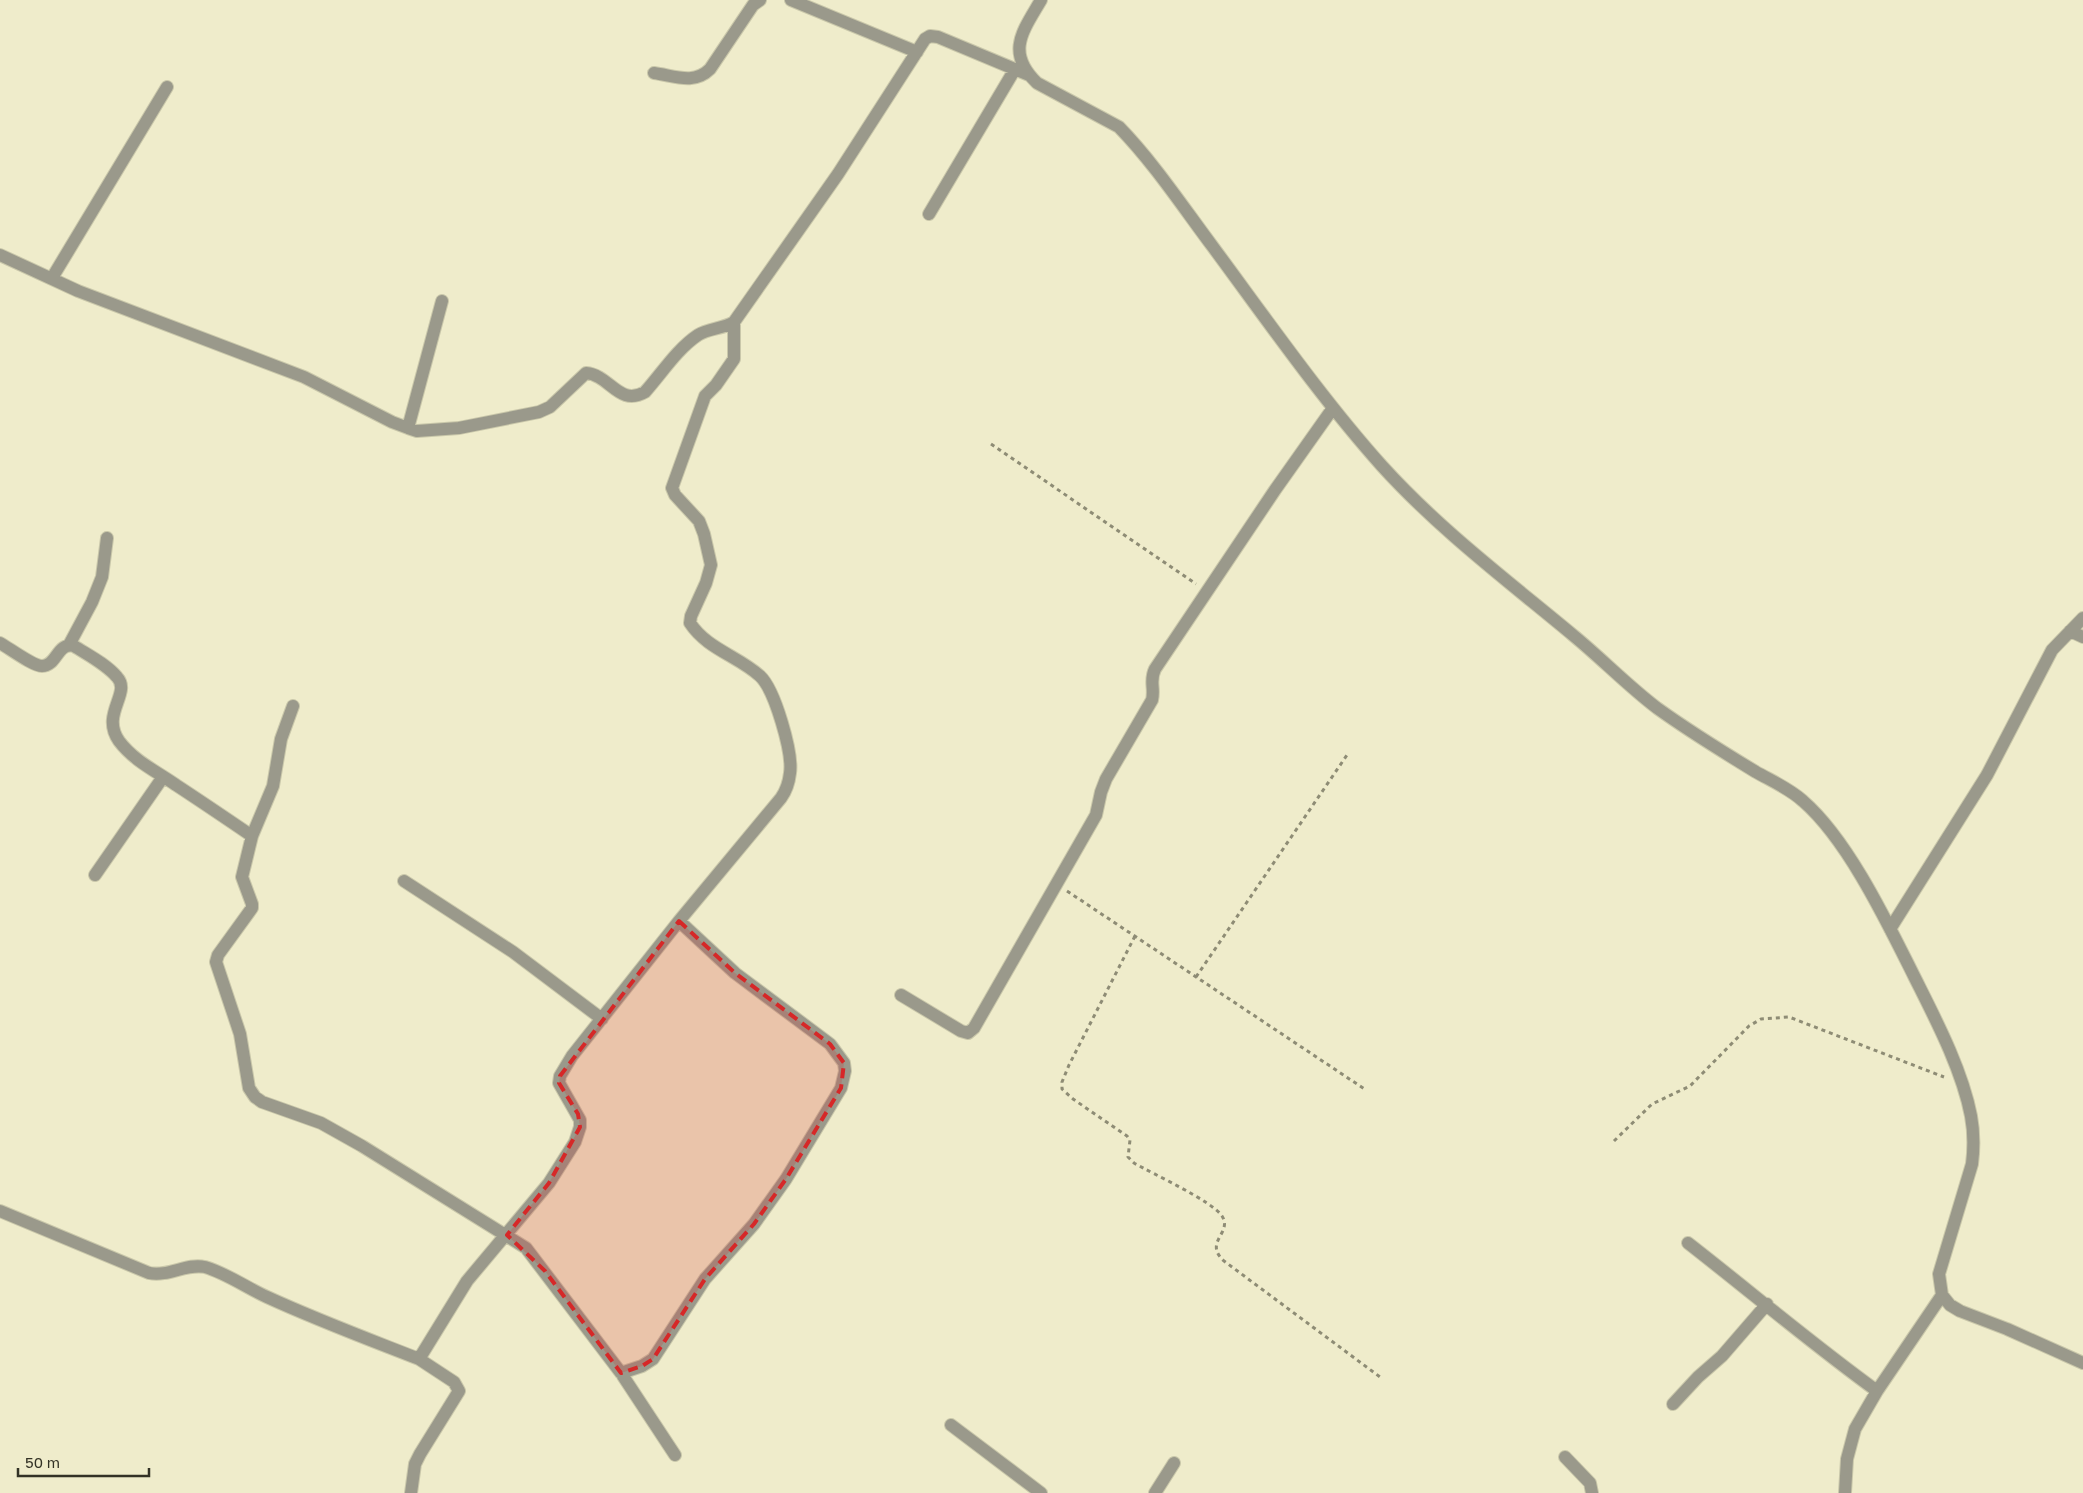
<svg xmlns="http://www.w3.org/2000/svg" width="2083" height="1493" font-family="'Golos Text',sans-serif">
  <style>
    .lines { fill: none; stroke-linecap: round; stroke-linejoin: round }
    .minor-casing { stroke: #c9c7aa; stroke-width: 14 }
    .path { stroke: #8e8c75; stroke-width: 3; stroke-dasharray: 4 4; stroke-linecap: butt }
    .minor { stroke: #9a998b; stroke-width: 12 }
    .marked { fill: #d62828; fill-opacity: 0.2; stroke: #d62828; stroke-width: 4; stroke-dasharray: 10 6; stroke-linejoin: round }
  </style>
  <rect width="100%" height="100%" fill="#efeccb"/>
  <g class="lines">
    <defs>
      <path id="minor" d="M791 0 917 52
        M1041 0C1023 31 1005 52 1037 83L1119 127C1154 163 1183 207 1213 247 1267 320 1322 399 1382 466 1440 530 1508 581 1574 636 1602 659 1628 686 1657 708 1689 731 1723 752 1756 772 1772 781 1790 789 1803 801 1848 840 1887 922 1914 976 1935 1018 1962 1069 1971 1116 1974 1132 1974 1148 1972 1164L1939 1274 1942 1295 1950 1305 1960 1311 2007 1329 2083 1363
        M654 73C675 76 694 85 710 69L753 5 760 0
        M929 214 1015 69
        M0 255 78 291 304 377 392 422 408 428 417 431 459 428 539 412 550 407 586 373C610 375 619 407 645 392 662 373 677 349 698 335 709 328 723 329 734 322L838 174 925 39 930 36 938 37 1029 75
        M52 278 167 87
        M408 428 442 301
        M2070 631 2083 637
        M0 643C9 648 33 666 42 666 57 666 57 642 74 646 88 655 106 664 117 677 132 693 100 714 119 741 134 761 156 771 176 785 202 802 227 819 252 836L242 877 252 904V908L218 955 216 962 240 1034 249 1088 255 1097 262 1102 321 1123 362 1146 526 1248 621 1373 675 1455
        M69 645 92 602 102 577 107 538
        M252 836 273 786 281 739 293 706
        M95 875 163 777
        M404 881 513 952 602 1019
        M1890 929 1987 775 2052 650 2083 618
        M901 995 961 1031 968 1033 974 1028 1096 815 1101 792 1106 779 1152 700C1155 688 1149 681 1155 669L1275 490 1333 408
        M0 1211 149 1273C169 1277 186 1263 205 1267 226 1273 247 1288 267 1297 317 1320 368 1339 419 1359
        M1688 1243C1751 1292 1812 1344 1877 1391
        M621 1373 642 1366 653 1359 705 1279 754 1224 786 1179 841 1088 845 1071 844 1063 830 1044 735 973 679 921
        M1673 1404 1698 1377 1722 1356 1767 1304
        M951 1425 1041 1493
        M1565 1457 1590 1483 1592 1493
        M411 1493 415 1464 420 1454 459 1391 454 1382 419 1359 467 1281 549 1183 575 1142 580 1127V1120L559 1083 560 1076 572 1056 679 921 781 798C786 791 789 782 790 773 793 753 775 690 760 676 738 656 707 649 690 623L691 616 706 583 711 565 704 534 699 521 675 495 672 488 705 396 716 385 734 359V322
        M1155 1493 1174 1463
        M1845 1493 1847 1459 1855 1429 1877 1391 1942 1295"/>
    </defs>
    <use href="#minor" class="minor-casing"/>
    <path class="path" d="M991 444 1196 584
      M1067 891 1366 1090
      M1135 936 1069 1065 1062 1082V1089L1073 1099 1127 1136 1130 1140 1128 1157 1134 1163C1153 1174 1212 1201 1222 1216 1233 1233 1203 1242 1224 1261L1380 1377
      M1196 977 1347 755
      M1614 1141 1652 1104 1690 1086 1749 1026 1761 1019 1789 1017 1944 1077"/>
    <use href="#minor" class="minor"/>
  </g>
  <path class="marked" d="M679 921 735 973 830 1044 844 1063 841 1088 786 1179 754 1224 705 1279 653 1359 642 1366 621 1373 545 1271 507 1235 549 1183 580 1127 578 1114 559 1083 560 1076Z"/>
  <path d="M18 1468v8h131v-8" fill="none" stroke="#333225" stroke-width="2.5"/>
  <text x="25" y="1468" font-size="15" fill="#333225" stroke="#efeccb" stroke-width="4" paint-order="stroke">50 m</text>
</svg>
